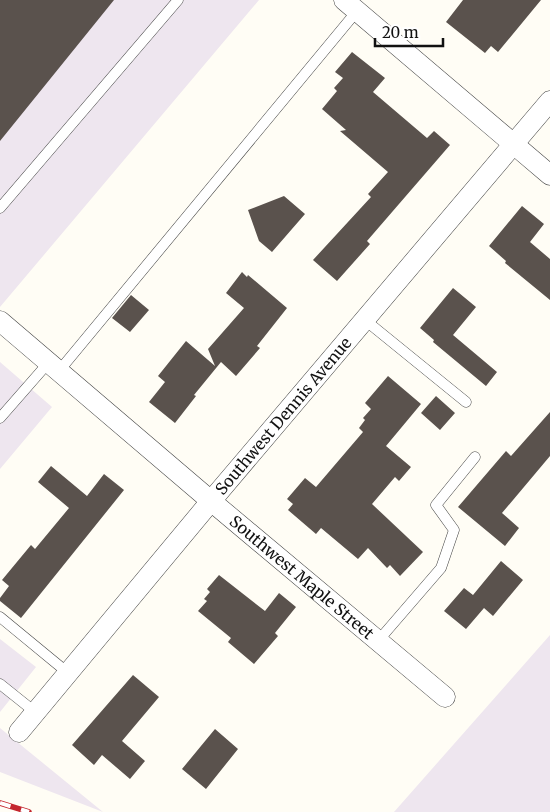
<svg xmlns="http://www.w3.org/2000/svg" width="550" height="812" font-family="Merriweather,serif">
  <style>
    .industrial { fill: #eee6ef }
    .building { fill: #5a524d }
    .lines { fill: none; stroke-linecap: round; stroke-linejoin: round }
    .lane-casing { stroke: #444; stroke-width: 11 }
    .street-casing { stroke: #444; stroke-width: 21 }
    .lane { stroke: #fff; stroke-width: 10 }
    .street { stroke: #fff; stroke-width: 20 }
    .rail-casing { stroke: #c4262e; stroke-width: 5.5 }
    .rail { stroke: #fff; stroke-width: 4; stroke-dasharray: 11; stroke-linecap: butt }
    .labels { text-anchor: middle; stroke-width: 5; stroke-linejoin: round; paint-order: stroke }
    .street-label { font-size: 16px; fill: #111; stroke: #fff }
  </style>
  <rect width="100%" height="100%" fill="#fffdf5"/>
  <path class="industrial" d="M0 0H259L0 307Z
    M0 362 52 407 0 469Z
    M550 635V812H394Z
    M0 639 36 667 0 712Z
    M0 728 103 812 0 772Z"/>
  <path class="building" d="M0 0H114L0 141Z
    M463 0H541L498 52 491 46 485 53 446 22Z
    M352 52 385 78 373 92 427 138 434 131 450 145 367 241 370 244 337 281 313 260 371 197 368 194 388 172 340 131 346 130 322 109 337 91 334 88 343 78 335 72Z
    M284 196 305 214 272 252 259 241 248 210Z
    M522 206 544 224 530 242 550 259V300L505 263 506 261 489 246Z
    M242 272 247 277 248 275 287 308 257 346 260 348 236 376 221 362 194 395 196 396 175 423 149 402 165 382 158 376 186 341 215 366 208 349 244 308 226 293Z
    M453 288 476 307 453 335 497 372 486 386 433 342 434 340 420 328Z
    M131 295 149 310 130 332 112 318Z
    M388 376 421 404 386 446 411 467 399 481 395 477 372 504 423 552 400 576 390 565 387 568 368 548 358 559 321 528 316 534 288 510 293 504 287 499 305 478 316 487 363 432 359 428 365 420 363 418 371 409 365 403Z
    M436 396 455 413 440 430 421 413Z
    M550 412V456L502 513 519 528 505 546 458 507 506 451 511 456Z
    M51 466 87 496 104 474 124 490 21 618 0 601V598L9 586 2 580 31 545 35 549 69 508 38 482Z
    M501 561 523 580 493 616 484 608 466 629 444 611 464 588 473 595Z
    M219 575 265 611 279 593 296 607 275 633 278 636 254 664 228 642 231 638 198 611 207 601 204 599 210 592 207 589Z
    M133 675 159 697 122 741 145 761 130 779 102 755 94 765 72 745Z
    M215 729 238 749 206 789 182 769Z"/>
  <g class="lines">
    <defs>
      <path id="lane" d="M0 208 178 0
        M365 320 466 402
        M59 371 357 11
        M0 418 49 362
        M0 617 68 673
        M378 641 441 568 454 530 436 505 475 457
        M0 684 35 712"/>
      <g id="street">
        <path d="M344 0 550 175"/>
        <path id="s1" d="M0 321 211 501 445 697"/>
        <path id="s2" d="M19 732 211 501 550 101"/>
      </g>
    </defs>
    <use href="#lane" class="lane-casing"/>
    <use href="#street" class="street-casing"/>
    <use href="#lane" class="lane"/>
    <use href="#street" class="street"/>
    <defs>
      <path id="rail" d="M0 803 29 812"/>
    </defs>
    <use href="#rail" class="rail-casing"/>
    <use href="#rail" class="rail"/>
  </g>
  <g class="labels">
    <g class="street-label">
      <text dy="6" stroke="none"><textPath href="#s2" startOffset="412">Southwest Dennis Avenue</textPath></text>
      <text dy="6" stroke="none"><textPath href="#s1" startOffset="396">Southwest Maple Street</textPath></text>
    </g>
  </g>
  <path d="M375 38v8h68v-8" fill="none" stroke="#111111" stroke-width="2.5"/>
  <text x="382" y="38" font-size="15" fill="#111111" stroke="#ffffff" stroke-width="4" paint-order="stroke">20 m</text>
</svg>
